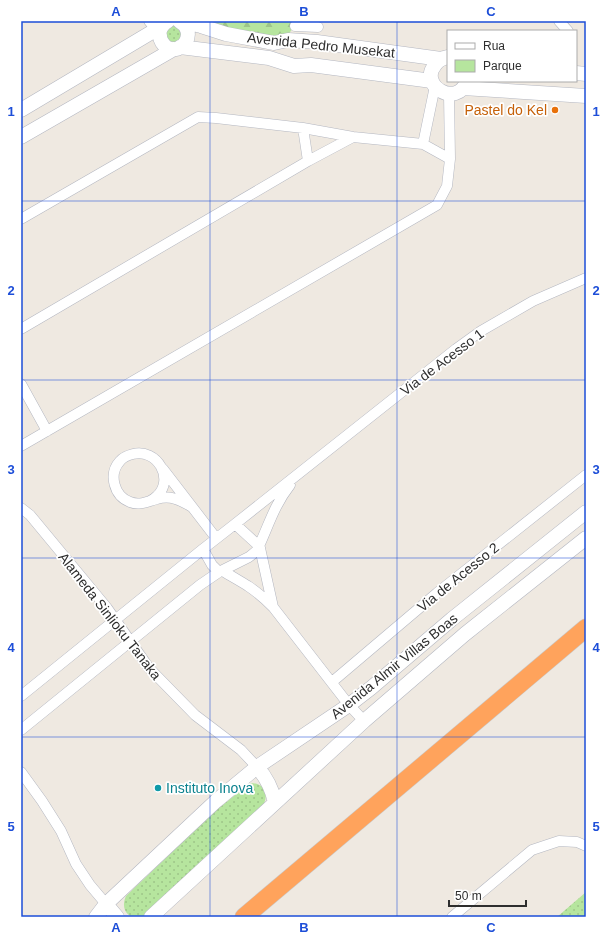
<svg xmlns="http://www.w3.org/2000/svg" width="607" height="938" font-family="Helvetica,sans-serif">
  <style>
    .green { fill: url(#green-dots) }
    .forest { fill: url(#forest-firs) }
    .lines { fill: none; stroke-linecap: round; stroke-linejoin: round }
    .street-casing { stroke: #b4b7c1; stroke-width: 11 }
    .secondary-casing { stroke: #b4b7c1; stroke-width: 15 }
    .highway-casing { stroke: #c9c9c9; stroke-width: 19 }
    .street { stroke: #fff; stroke-width: 10 }
    .secondary { stroke: #fff; stroke-width: 14 }
    .highway { stroke: #ffa35c; stroke-width: 18 }
    .grid { fill: none; stroke: #1d4ed8; stroke-width: 1; stroke-opacity: 0.55 }
    .food-dot { fill: #e8710a; stroke: #fff; stroke-width: 1.5 }
    .culture-dot { fill: #0f9aa8; stroke: #fff; stroke-width: 1.5 }
    .labels { text-anchor: middle; stroke-width: 3.5; stroke-linejoin: round; paint-order: stroke }
    .street-label { font-size: 14px; fill: #2e2e2e; stroke: #fff }
    .food-label { font-size: 14px; fill: #c56008; stroke: #fff; text-anchor: end }
    .culture-label { font-size: 14px; fill: #0d838f; stroke: #fff; text-anchor: start }
    .neatline { fill: none; stroke: #1d4ed8; stroke-width: 1.5 }
    .grid-label { font-size: 13px; text-anchor: middle; font-weight: bold; fill: #1d4ed8 }
  </style>
  <defs>
    <pattern id="green-dots" width="8" height="8" patternUnits="userSpaceOnUse"><rect width="8" height="8" fill="#b6e59e"/><path d="M2 2h.1M6 6h.1" fill="none" stroke="#9dc588" stroke-width="1.8" stroke-linecap="round"/></pattern>
    <pattern id="forest-firs" width="22" height="20" patternUnits="userSpaceOnUse"><rect width="22" height="20" fill="#b6e59e"/><path d="M5 1l3.5 6h-7zM16 11l3.5 6h-7z" fill="#9dc588"/></pattern>
  </defs>
  <rect width="100%" height="100%" fill="#efe9e1"/>
  <path class="green" d="M171 24 183 28 180 43 167 41 165 28Z
    M250 783C263 783 269 791 264 804L146 915C131 923 119 911 126 896L214 812Z
    M586 892V915L583 917H557Z"/>
  <path class="forest" d="M205 21H297L287 37 277 38 231 29Z"/>
  <g class="lines">
    <defs>
      <path id="street" d="M149 21 153 26 160 29
        M559 21 568 31
        M295 26 318 27
        M303 128 308 161
        M423 144 435 86
        M21 219 198 117 216 118 303 128 353 137 423 144 450 159
        M21 329 308 161 353 137
        M21 384 47 431
        M21 446 437 205 447 186 450 159 449 94
        M163 469 216 538
        M150 501C152 500 155 498 157 496 175 479 157 448 133 454 129 455 123 457 120 461 108 474 114 496 130 502 140 506 148 501 157 499 170 495 181 500 192 507
        M21 508 30 515 107 608 149 668 195 715 241 750 257 767
        M235 524 456 349 481 331 533 301 586 278
        M259 546C269 524 275 504 290 485
        M260 548 273 607
        M223 571C231 576 240 581 248 586 257 592 265 599 273 607L349 705 364 721
        M332 682 437 593 586 475
        M21 696 203 549
        M21 730 200 585 219 572 249 557 260 548 259 546 235 524 203 549 212 565 219 572
        M21 772 42 801 61 831 76 864 90 885 106 904
        M452 917 532 850 559 841 577 842 586 846"/>
      <path id="secondary" d="M168 21C163 24 158 30 160 36 160 41 163 44 166 47 183 57 198 31 179 21
        M180 21 201 26 226 34 274 43 288 40 317 42 441 59
        M180 47 269 58 294 66 311 65 432 81
        M448 57C442 58 438 60 435 65 418 85 457 109 467 81
        M576 73 586 74
        M463 88 586 96
        M21 110 152 32 159 33
        M21 137 174 49
        M257 767C267 778 272 789 275 802
        M106 904 117 917
        M96 917 106 904 216 801 257 767 349 705 371 688 452 619 586 512
        M151 917 364 721 465 634 586 538"/>
      <path id="highway" d="M244 917 586 628"/>
    </defs>
    <use href="#street" class="street-casing"/>
    <use href="#secondary" class="secondary-casing"/>
    <use href="#highway" class="highway-casing"/>
    <use href="#street" class="street"/>
    <use href="#secondary" class="secondary"/>
    <use href="#highway" class="highway"/>
  </g>
  <path class="grid" d="M210 21V917M397 21V917M21 201H586M21 380H586M21 558H586M21 737H586"/>
  <circle class="food-dot" cx="555" cy="110" r="4"/>
  <circle class="culture-dot" cx="158" cy="788" r="4"/>
  <g class="labels">
    <g class="street-label">
      <text transform="translate(321 45) rotate(6)" y="5">Avenida Pedro Musekat</text>
      <text transform="translate(442 362) rotate(-37)" y="5">Via de Acesso 1</text>
      <text transform="translate(458 577) rotate(-39)" y="5">Via de Acesso 2</text>
      <text transform="translate(110 616) rotate(52)" y="5">Alameda Sinlioku Tanaka</text>
      <text transform="translate(394 666) rotate(-39)" y="5">Avenida Almir Villas Boas</text>
    </g>
    <g class="food-label">
      <text x="547" y="115">Pastel do Kel</text>
    </g>
    <g class="culture-label">
      <text x="166" y="793">Instituto Inova</text>
    </g>
  </g>
  <rect width="607" height="938" fill="none" stroke="#ffffff" stroke-width="44"/>
  <rect x="447" y="30" width="130" height="52" fill="#ffffff" stroke="#ababab"/>
  <rect x="455" y="43" width="20" height="6" fill="#ffffff" stroke="#ababab"/>
  <text x="483" y="50" font-size="12" fill="#2e2e2e">Rua</text>
  <rect x="455" y="60" width="20" height="12" fill="#b6e59e" stroke="#ababab"/>
  <text x="483" y="70" font-size="12" fill="#2e2e2e">Parque</text>
  <path d="M449 900v6h77v-6" fill="none" stroke="#2e2e2e" stroke-width="2"/>
  <text x="455" y="900" font-size="12" fill="#2e2e2e" stroke="#ffffff" stroke-width="3" paint-order="stroke">50 m</text>
  <rect x="22" y="22" width="563" height="894" class="neatline"/>
  <g class="grid-label">
    <text x="116" y="16">A</text>
    <text x="304" y="16">B</text>
    <text x="491" y="16">C</text>
    <text x="11" y="116">1</text>
    <text x="596" y="116">1</text>
    <text x="11" y="295">2</text>
    <text x="596" y="295">2</text>
    <text x="11" y="474">3</text>
    <text x="596" y="474">3</text>
    <text x="11" y="652">4</text>
    <text x="596" y="652">4</text>
    <text x="11" y="831">5</text>
    <text x="596" y="831">5</text>
    <text x="116" y="932">A</text>
    <text x="304" y="932">B</text>
    <text x="491" y="932">C</text>
  </g>
</svg>
